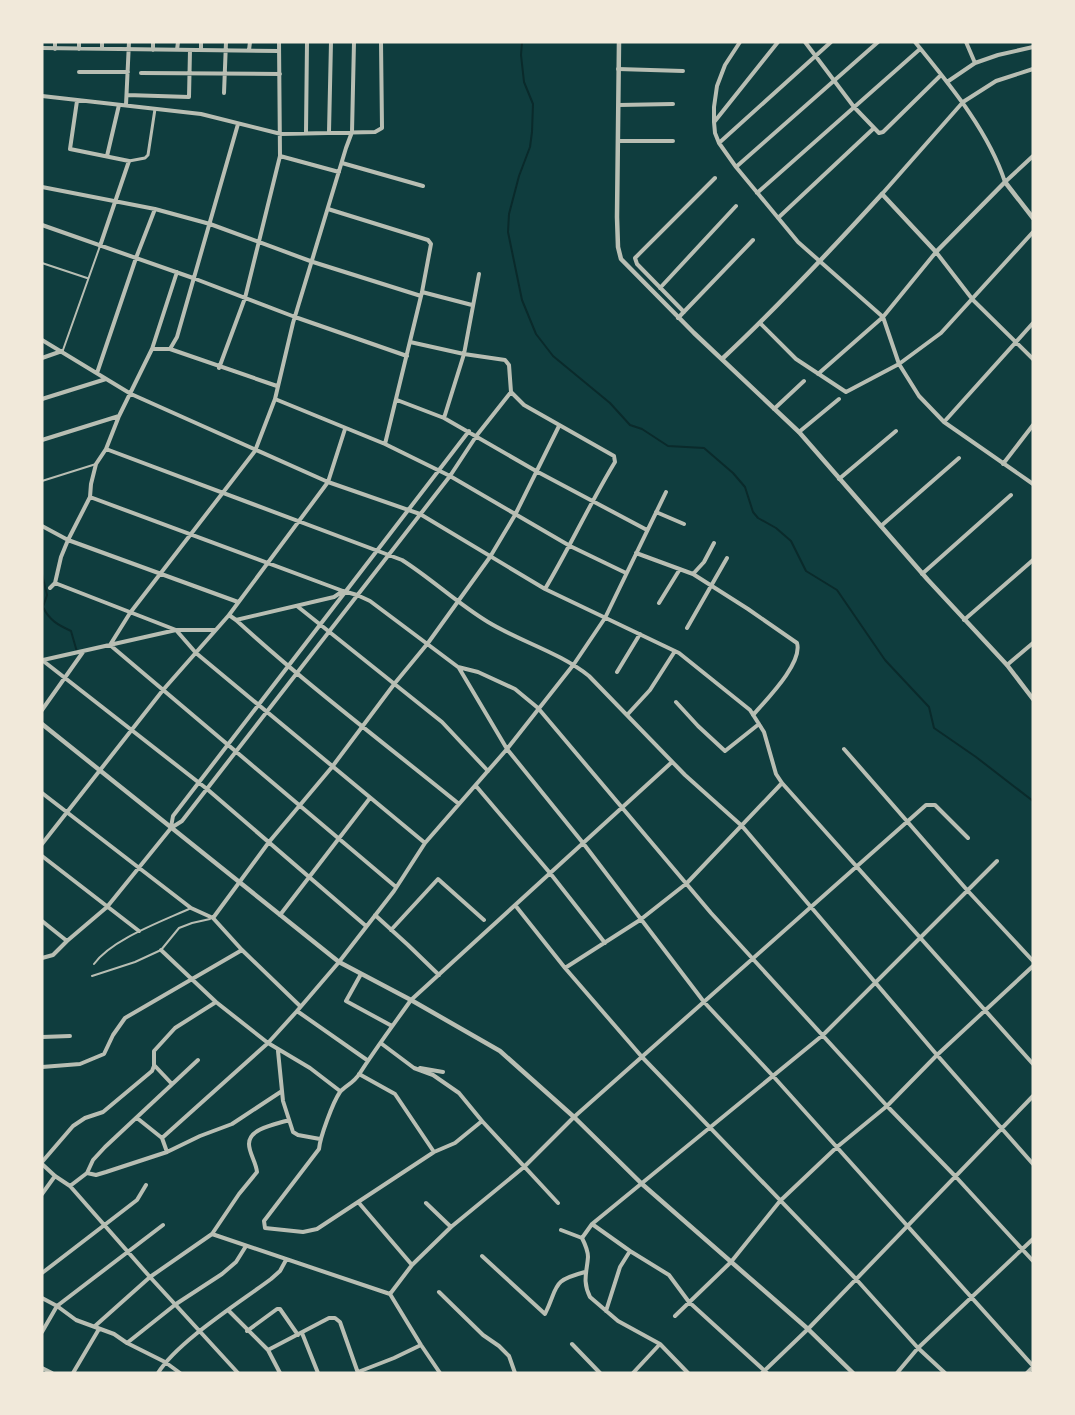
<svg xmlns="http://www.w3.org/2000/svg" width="1075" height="1415" font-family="Montserrat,sans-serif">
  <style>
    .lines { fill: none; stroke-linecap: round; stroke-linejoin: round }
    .stream { stroke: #0a2a2b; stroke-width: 2 }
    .service { stroke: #b8beb3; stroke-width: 2 }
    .pedestrian { stroke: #b8beb3; stroke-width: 3 }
    .minor { stroke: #b8beb3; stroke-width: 4 }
    .tertiary { stroke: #b8beb3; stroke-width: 4.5 }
  </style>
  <rect width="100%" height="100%" fill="#0f3d3e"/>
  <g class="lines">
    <path class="stream" d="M522 42 521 55 524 82 533 104 532 132 530 147 519 176 509 214 508 232 522 300 536 334 553 356 610 403 630 425 642 429 668 446 704 448 733 473 745 487 753 512 758 518 776 528 791 541 806 571 837 590 885 660 929 707 934 728 976 757 1033 801
      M42 574 47 595 43 607C49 620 58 625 71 631L77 652"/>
    <path class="service" d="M42 263 87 278
      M63 350 100 246
      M42 481 96 464
      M94 964C112 939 163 921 191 908
      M92 976 135 962 161 950 179 928 192 923 210 919"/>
    <path class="pedestrian" d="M129 161 145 158 148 155 155 109"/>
    <path class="minor" d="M354 42 352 132 346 148 293 323 275 399 255 451 130 613 110 645 396 887
      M740 42 725 65 717 86 714 107V122L715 133 719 143 736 167 798 242 883 317 899 364 919 396 944 422 1033 484
      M805 42 854 107 879 133 883 132 941 75
      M915 42C949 84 988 130 1005 182L1033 156
      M966 42 975 63
      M42 48 279 51
      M55 49V42
      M79 49V42
      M102 49V42
      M153 50V42
      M177 50 178 42
      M201 50V42
      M249 50 250 42
      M618 69 683 71
      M79 72H128
      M141 73 280 74
      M947 82 975 63 998 55 1033 47
      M224 93 226 42
      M127 95 189 97 190 50
      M42 96 201 114 281 134 375 132 382 128 381 42
      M77 101 70 149 129 161 100 246
      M126 105 129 42
      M619 105 673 104
      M715 121 778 42
      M306 132 307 42
      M329 132 331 42
      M618 141H673
      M719 143 831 42
      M107 156 119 105
      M280 156 339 172
      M342 163 423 186
      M736 167 878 42
      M42 187 155 209 210 224 313 262 421 296
      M757 193 920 49
      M882 194 963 102 996 81 1033 69
      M328 209 428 240 431 244 422 292 385 444
      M778 218 873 129
      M42 225 193 278 295 317 407 356
      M660 288 736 206
      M422 292 472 305
      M684 312 637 264 635 258 715 178
      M678 318 753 240
      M760 323 796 359 846 392 899 364 941 333 1033 232
      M42 340 131 394 328 482 420 514 545 589 679 653 750 710 764 732 776 774 782 783 1033 1064
      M410 342 464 354 505 360 509 365 511 392 524 405 614 456 615 462C590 503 570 547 545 589
      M152 349H170L177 337 238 124
      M170 349 277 386
      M42 358 62 351
      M219 368 245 298 280 156 279 42
      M97 373 136 258 155 209
      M818 374 883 317 936 252 973 300 1033 359
      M42 399 106 379
      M275 399 385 444 450 476 570 546 626 573
      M397 400 444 418 536 471 647 530
      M774 409 804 381
      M444 418 464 354 479 274
      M944 422 1033 323
      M799 432 839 399
      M42 440 119 416
      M106 449 402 560C432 579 458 604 488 622 521 642 559 652 589 676L685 775 742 826 937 1055 1033 1164
      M1003 464 1033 425
      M839 479 896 431
      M90 497 343 591 357 595 370 601 458 667 478 672 515 689 538 708 711 913 887 1106 956 1177 1033 1261
      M656 512 684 524
      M42 526 68 540 238 602
      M881 526 959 458
      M636 553 693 574 748 609 797 643C803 663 766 700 753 715
      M693 574 704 562 714 543
      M922 574 1011 495
      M55 583 176 630 196 653 425 843
      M50 588 55 583 61 557 68 540 90 497 91 484 96 464 106 449 119 416 152 349 177 272
      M659 603 680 569
      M297 606 442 722 488 771
      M229 615 236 620 334 597 343 591
      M236 620C307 685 384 743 459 804
      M964 620 1033 560
      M687 628 727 558
      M42 660 207 789 366 926
      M43 660 176 630H215
      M1007 665 1033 643
      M459 668 507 749 583 843 704 1002 773 1076 1033 1366
      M617 672 640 634
      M676 702 698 726 725 751 759 724
      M42 710 83 652
      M627 715 650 690 675 651
      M844 749 967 890 1033 961
      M476 786 550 873 605 943
      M42 793 191 908 213 918 242 950 300 1006
      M171 827 173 816 469 431
      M42 844 163 690 229 615 328 482 345 429
      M42 856 139 931
      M515 905 565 968 642 1057 856 1279 918 1348 945 1373
      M280 915 370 798
      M375 915 408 945 439 975
      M213 918 269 842 332 767 395 683 428 643 490 557 515 515 559 426
      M42 921 67 941
      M391 930 438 879 484 920
      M161 950 216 1002 268 1043 310 1068 340 1091
      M42 958 53 955 67 941 107 907 171 828 182 821 450 476 477 435 511 392
      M565 968 640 920 687 883 782 783
      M361 974 346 1001 392 1026
      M297 1011 367 1060
      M42 1037 70 1036
      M382 1044 414 1068 433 1075 459 1093 482 1121 558 1203
      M278 1051 283 1101 293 1132 298 1135 320 1139
      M155 1066 172 1084
      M42 1067 80 1064 104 1054 113 1035 125 1018 242 950
      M420 1068 443 1072
      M359 1074 395 1094 434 1152
      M137 1118 162 1138 167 1152
      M482 1121 455 1143 434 1152 317 1229 303 1232 265 1228 264 1221 319 1149C320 1137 333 1102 340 1092 345 1086 354 1083 360 1073 376 1048 394 1024 411 1000L672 762
      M162 1138 268 1043 297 1011 339 962 394 891 425 843 507 749 574 664 605 618 666 492
      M42 1162 73 1126 85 1118 103 1112 152 1071 154 1066V1051L175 1028 216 1002
      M42 1164 55 1176 70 1186 150 1277 238 1373
      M87 1173 96 1175 106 1172 167 1152 200 1136 232 1124 282 1091
      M70 1186 87 1173 93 1160 105 1147 198 1060
      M42 1194 55 1176
      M359 1203 412 1265
      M426 1203 451 1227
      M592 1224 630 1251 669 1275 689 1302 767 1373
      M561 1230 582 1238
      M212 1234 390 1294
      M582 1238 592 1224 823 1035 997 861
      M582 1238C585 1244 588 1251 588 1257 587 1272 582 1281 590 1297L618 1321 660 1344 688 1373
      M482 1256 545 1314C559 1285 551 1281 585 1272
      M42 1273 137 1200 146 1185
      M439 1292 483 1335 499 1346 509 1356 515 1373
      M390 1294 412 1265 451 1227 524 1167 574 1117 926 805H935L968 838
      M390 1294 421 1345 440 1373
      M42 1298 57 1306 76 1320 114 1334 127 1343 165 1362 180 1373
      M229 1311 268 1350 280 1373
      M606 1311 620 1267 630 1251
      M675 1316 731 1262 780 1201 837 1147 887 1106 937 1055 1033 966
      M95 1326 150 1277 212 1234 239 1194 257 1172C256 1162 249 1153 249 1144 249 1128 277 1124 289 1120
      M247 1331 277 1309H280L298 1335
      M42 1332 57 1306 163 1225
      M302 1333 318 1373
      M127 1343 176 1304 222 1274 236 1262 246 1246
      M572 1344 600 1373
      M268 1350 329 1318H335L340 1322 358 1373
      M42 1368 52 1373
      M358 1372 394 1358 421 1345
      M73 1373 99 1329
      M158 1373C178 1341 239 1303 271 1279L280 1271 286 1260
      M633 1373 660 1344
      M762 1373 808 1329 1033 1096
      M897 1373 918 1348 1033 1239
      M1027 1373 1033 1367"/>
    <path class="tertiary" d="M619 42 617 217 618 247 621 259 694 333 799 432 928 580 1007 665 1033 699
      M722 359C778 307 830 251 882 194L936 252 1005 182 1033 218
      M42 724 339 962 411 1000 500 1051 574 1117 642 1184 808 1329 853 1373"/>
  </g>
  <rect width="1075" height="1415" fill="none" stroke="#f1e9da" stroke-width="87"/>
</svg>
